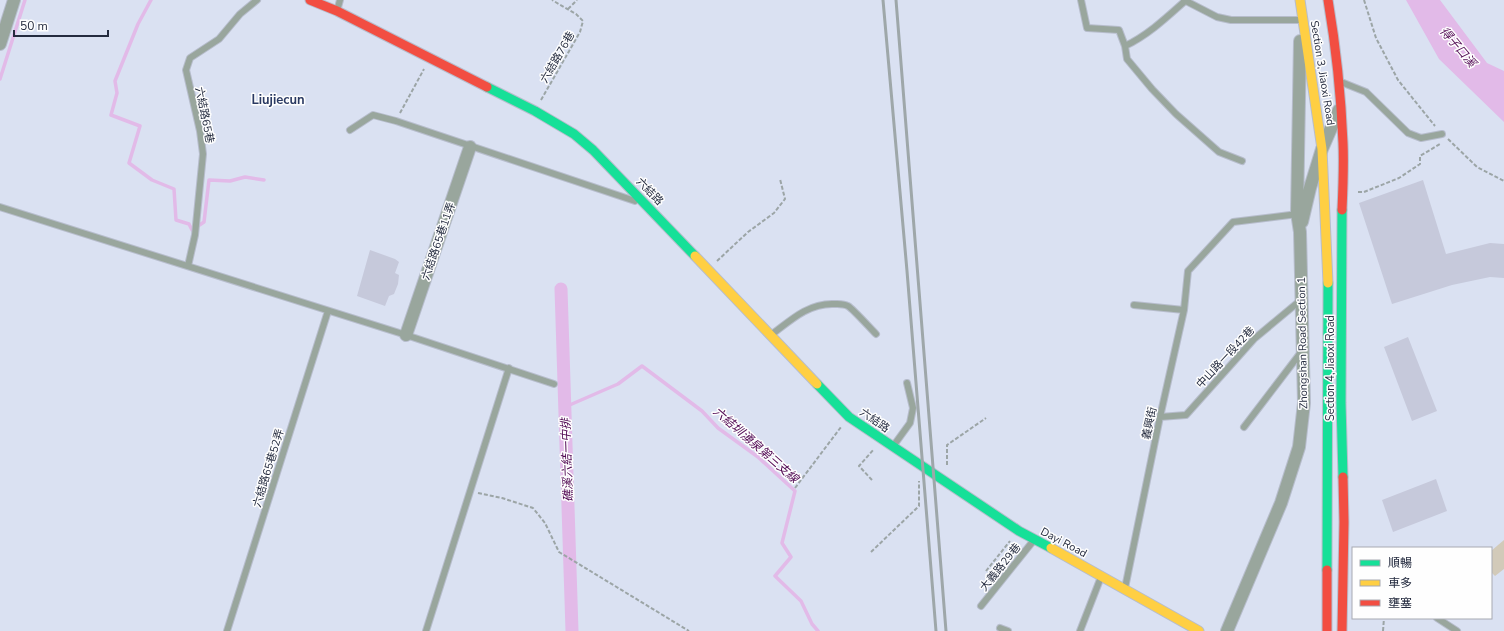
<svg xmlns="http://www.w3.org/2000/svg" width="1504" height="631" font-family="'Nunito Sans','Noto Sans TC',sans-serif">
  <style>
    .garden { fill: #d2cab9 }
    .water { fill: #e2bae8 }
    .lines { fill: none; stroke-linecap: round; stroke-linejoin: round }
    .stream { stroke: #e2bae8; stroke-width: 3.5 }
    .canal { stroke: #e2bae8; stroke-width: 13 }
    .building { fill: #c6c9db }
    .lane-casing { stroke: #b7bdcc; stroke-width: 8 }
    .street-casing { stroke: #b7bdcc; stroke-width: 14 }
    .fast-casing { stroke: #b7bdcc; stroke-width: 11 }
    .slow-casing { stroke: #b7bdcc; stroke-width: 11 }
    .jam-casing { stroke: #b7bdcc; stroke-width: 11 }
    .path { stroke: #9ca5a6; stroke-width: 2; stroke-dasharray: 4 2; stroke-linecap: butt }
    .lane { stroke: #99a69d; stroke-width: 6 }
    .street { stroke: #99a69d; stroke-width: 12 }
    .fast { stroke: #16e098; stroke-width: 9 }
    .slow { stroke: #ffcf43; stroke-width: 9 }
    .jam { stroke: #f24e42; stroke-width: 9 }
    .rail { stroke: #9ea7a9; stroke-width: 3 }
    .labels { text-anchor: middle; stroke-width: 3; stroke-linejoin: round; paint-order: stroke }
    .street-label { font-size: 11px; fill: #242b3f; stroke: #fefefe }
    .water-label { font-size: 12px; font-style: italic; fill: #500752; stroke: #fefefe }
    .quarter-label { font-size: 13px; font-weight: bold; fill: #293962; stroke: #fefefe }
  </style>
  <rect width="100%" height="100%" fill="#dae1f2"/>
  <path class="garden" d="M1504 540V569L1495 576 1491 572V551Z"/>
  <path class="water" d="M1406 0H1440L1487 63 1504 71V122L1439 59Z"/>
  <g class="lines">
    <path class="stream" d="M151 0 138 24 115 81 117 93 111 115 140 126 129 163 152 180 174 189 176 220 189 224 192 230 204 222 209 180 230 181 245 177 264 180
      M0 79 25 0
      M565 407 618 384 642 366 702 411 718 428 758 457 795 491 782 543 791 557 775 576 801 601 812 624 818 631"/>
    <path class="canal" d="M561 289 572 631"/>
  </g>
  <path class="building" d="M1423 180 1446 254 1490 243 1504 244V278L1490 277 1452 285 1392 304 1359 203Z
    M370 250 395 259 399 262 395 273 399 275 398 284 394 294 389 296 385 306 357 296Z
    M1408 337 1437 411 1412 421 1384 347Z
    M1436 479 1447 511 1393 532 1382 500Z"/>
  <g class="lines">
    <defs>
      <path id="lane" d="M1081 0 1087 28 1119 30 1125 46C1148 35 1166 18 1185 1
        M1184 0 1217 17 1231 20H1302
        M337 11 340 0
        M1125 46 1127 59 1152 89 1176 114 1219 152 1242 161
        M1341 82 1366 92 1408 133 1421 138 1442 134
        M350 130 373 115 396 121 635 201
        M0 207 406 335 554 384
        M188 266 195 235 203 154 200 131 186 70 190 58 219 39 240 14 257 0
        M1184 310 1188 271 1233 222 1298 214
        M771 335C790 321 807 304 832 304 837 304 843 303 848 306 853 309 870 328 876 334
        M1160 417 1186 415 1254 339 1302 299
        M1244 427 1302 351
        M894 445 910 423 913 408 907 383
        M1125 588 1160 417 1184 310 1134 305
        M981 606 1034 540
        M1437 618 1457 631
        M1000 628 1008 631
        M227 631 328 311
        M426 631 509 368
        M1080 631 1101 577"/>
      <path id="street" d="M0 44 14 0
        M1302 222 1310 188 1322 149 1339 110
        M406 335 470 147
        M1227 631 1281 503 1299 447 1304 403 1300 232 1297 213 1300 41"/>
      <path id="fast" d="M487 87 535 111 574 134 593 150 695 256
        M1342 210 1341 403 1343 477
        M817 384 849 417 1019 531 1051 548
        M1327 570 1328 283"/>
      <path id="slow" d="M1300 0 1322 149 1328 283
        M695 256 817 384
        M1051 548 1199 631"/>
      <path id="jam" d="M310 0 337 11 487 87
        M1328 0C1336 47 1341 95 1343 143 1344 165 1343 188 1342 210
        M1327 631V570
        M1342 631 1344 522 1343 477"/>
    </defs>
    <use href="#lane" class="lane-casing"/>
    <use href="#street" class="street-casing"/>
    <use href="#fast" class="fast-casing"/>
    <use href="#slow" class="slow-casing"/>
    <use href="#jam" class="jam-casing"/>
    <path class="path" d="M1364 0 1376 38 1398 80 1435 126
      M568 9 577 0
      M541 100 580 32 583 21 576 14 552 0
      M400 113 424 69
      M1448 139 1477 167 1504 181
      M1358 192H1364L1399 178 1420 164V156L1440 144
      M717 261 748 232 774 213 785 199 780 179
      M947 465V445L986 418
      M872 480 859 466 874 449
      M795 488 841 427
      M478 493 502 498 533 508 545 523 559 552 689 631
      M871 552 919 506V481
      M986 571 1010 541
      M1383 631 1384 618"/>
    <use href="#lane" class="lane"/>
    <use href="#street" class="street"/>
    <use href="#fast" class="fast"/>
    <use href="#slow" class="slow"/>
    <use href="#jam" class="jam"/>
    <path class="rail" d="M883 0 907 271 936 631
      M896 0 946 631"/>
  </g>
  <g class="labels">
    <g class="street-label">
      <text transform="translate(557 57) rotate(-60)" y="4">六結路76巷</text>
      <text transform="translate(1323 73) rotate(81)" y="4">Section 3, Jiaoxi Road</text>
      <text transform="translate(205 115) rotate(79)" y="4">六結路65巷</text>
      <text transform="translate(650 191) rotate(46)" y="4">六結路</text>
      <text transform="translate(438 241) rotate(-71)" y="4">六結路65巷11弄</text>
      <text transform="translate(1302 343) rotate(-91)" y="4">Zhongshan Road Section 1</text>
      <text transform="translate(1225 357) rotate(-47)" y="4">中山路一段42巷</text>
      <text transform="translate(1330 368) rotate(-90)" y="4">Section 4, Jiaoxi Road</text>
      <text transform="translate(875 420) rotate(34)" y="4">六結路</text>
      <text transform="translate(1149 423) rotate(-78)" y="4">義興街</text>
      <text transform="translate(268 468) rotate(-73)" y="4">六結路65巷52弄</text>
      <text transform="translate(1064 542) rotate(28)" y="4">Dayi Road</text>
      <text transform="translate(1000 567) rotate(-51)" y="4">大義路29巷</text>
    </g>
    <g class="water-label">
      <text transform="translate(1458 47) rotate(50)" y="4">得子口溪</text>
      <text transform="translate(756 445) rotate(41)" y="4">六結圳湧泉第三支線</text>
      <text transform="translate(567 460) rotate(-92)" y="4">礁溪六結一中排</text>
    </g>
    <g class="quarter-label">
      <text x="278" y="104">Liujiecun</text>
    </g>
  </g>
  <rect x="1352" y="547" width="140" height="72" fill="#fefefe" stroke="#a7aab2"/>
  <rect x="1360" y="560" width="20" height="6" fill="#16e098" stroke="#a7aab2"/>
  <text x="1388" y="567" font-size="12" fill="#242b3f">順暢</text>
  <rect x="1360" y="580" width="20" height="6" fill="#ffcf43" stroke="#a7aab2"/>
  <text x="1388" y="587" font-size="12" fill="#242b3f">車多</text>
  <rect x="1360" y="600" width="20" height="6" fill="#f24e42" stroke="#a7aab2"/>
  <text x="1388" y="607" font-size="12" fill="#242b3f">壅塞</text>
  <path d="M14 30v6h94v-6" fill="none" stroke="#242b3f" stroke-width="2"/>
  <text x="20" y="30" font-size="12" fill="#242b3f" stroke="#fefefe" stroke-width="3" paint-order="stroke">50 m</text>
</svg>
